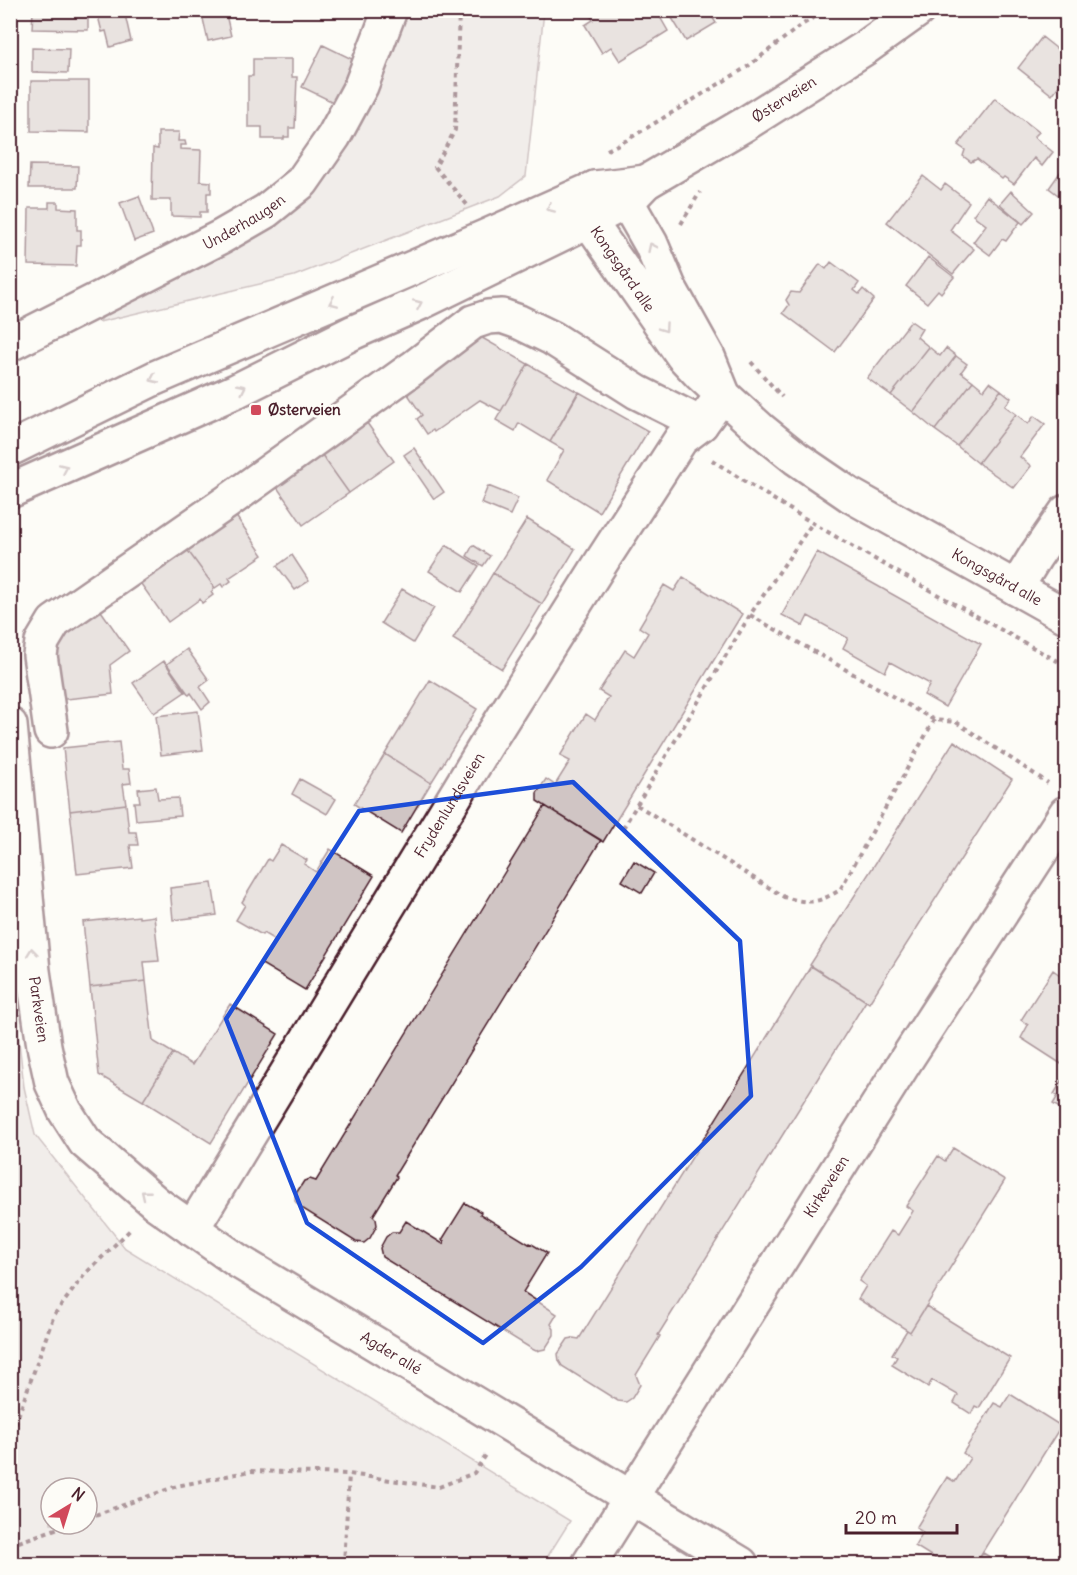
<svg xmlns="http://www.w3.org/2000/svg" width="1077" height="1575" font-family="Delius,sans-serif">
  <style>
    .green { fill: #e3dcda; stroke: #967e82; stroke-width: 1.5; fill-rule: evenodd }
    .building { fill: #d0c5c4; stroke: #4a1f2b; stroke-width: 1.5 }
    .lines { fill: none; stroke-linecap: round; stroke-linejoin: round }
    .street-casing { stroke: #4a1f2b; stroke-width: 38 }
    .secondary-casing { stroke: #4a1f2b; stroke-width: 38 }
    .primary-casing { stroke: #4a1f2b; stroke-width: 38 }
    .path { stroke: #4a1f2b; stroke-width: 4; stroke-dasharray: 4.5 4.5; stroke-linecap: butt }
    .street { stroke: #fdfcf7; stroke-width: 33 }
    .secondary { stroke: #fdfcf7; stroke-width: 33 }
    .primary { stroke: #fdfcf7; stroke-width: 33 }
    .oneway { stroke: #ac999b }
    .marked { fill: none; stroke: #1d4ed8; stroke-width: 4.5; stroke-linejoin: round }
    .poi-dot { fill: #d1495b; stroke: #fdfcf7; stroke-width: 2 }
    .labels { text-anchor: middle; stroke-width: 5; stroke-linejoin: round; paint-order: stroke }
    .street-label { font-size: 15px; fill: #4a1f2b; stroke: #fdfcf7 }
    .poi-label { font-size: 15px; font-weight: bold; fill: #4a1f2b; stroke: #fdfcf7; text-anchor: start }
  </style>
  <rect width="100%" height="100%" fill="#fdfcf7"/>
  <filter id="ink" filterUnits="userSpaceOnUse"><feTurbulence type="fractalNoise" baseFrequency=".0167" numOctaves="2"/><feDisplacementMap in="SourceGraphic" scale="12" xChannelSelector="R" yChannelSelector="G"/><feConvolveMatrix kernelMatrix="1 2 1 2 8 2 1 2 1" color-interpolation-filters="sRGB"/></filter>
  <g filter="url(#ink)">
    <path class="green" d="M390 11H544L526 176 500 196 294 276 99 322 113 304 302 182Z
      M11 968 24 1087 35 1135 125 1248 570 1521 543 1564H11ZM51 1488H87V1524H51Z"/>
    <path class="building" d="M33 10H98L88 11V30L32 29Z
      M120 10H124L131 41 110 47 106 31 102 32 98 16Z
      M201 10H225L231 36 208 41Z
      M587 10H656L668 31 620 61 611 47 602 53 585 25 593 20Z
      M667 10H708L716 23 686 41Z
      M1042 37 1066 56V80L1064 79 1052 95 1018 68Z
      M323 45 354 60 333 102 302 87Z
      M32 48 69 49 68 73 32 72Z
      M253 59H292V77H297L295 128H289V137H284V139H262V127H248V76H253Z
      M31 81H89V132L31 131Z
      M995 98 1039 132 1034 137 1053 152 1042 166 1034 158 1014 184 1004 177 1002 179 977 159 971 162 963 156 965 150 958 145Z
      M158 132H179L178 141H185L186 145H180V149L201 150 200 181 211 182V193H207V212H200V217L171 216V200H152L153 148 158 149Z
      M1066 164V183L1058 195 1049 188Z
      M30 165 78 166 77 188H29Z
      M923 176 941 190 945 184 969 202 950 230 974 249 953 274 887 222Z
      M1011 191 1034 212 1023 224 1000 204Z
      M139 196 153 234 134 241 120 203Z
      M987 196 1020 222 1006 241 1002 239 990 255 973 242 986 225 973 215Z
      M49 202H58V208L77 209V230H81V245H77L76 266 28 265 29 208H49Z
      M928 257 954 277 941 293 938 290 927 303 906 286Z
      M831 262 859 283 854 290 859 294 863 289 874 299 835 352 783 313 789 305 786 300 791 292 799 293 820 264 826 269Z
      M911 321 922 329 917 337 929 347 891 395 867 378Z
      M477 335 528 364 501 411 480 400 434 432 433 430 427 434 417 419 422 415 403 387Z
      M929 347 940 356 946 348 956 356 913 412 891 395Z
      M956 356 967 364 961 372 973 381 935 430 913 412Z
      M528 364 578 392 550 442 519 423 515 431 496 420Z
      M973 381 984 390 990 382 1001 390 957 446 935 430Z
      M1001 390 1011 398 1005 406 1016 414 978 463 957 446Z
      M579 392 648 431 599 512 547 480 564 450 550 442Z
      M1016 414 1028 424 1034 416 1045 424 1020 457 1031 466 1014 488 978 463Z
      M362 416 394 461 349 493 317 448Z
      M317 448 349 493 303 525 272 480Z
      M414 448 444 492 434 499 404 455Z
      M488 486 518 498 510 515 481 503Z
      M231 509 263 555 229 578 231 581 223 587 221 584 215 588 183 544Z
      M527 519 575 549 542 604 493 573Z
      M183 544 215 588 211 592 213 595 202 603 200 599 168 622 136 577Z
      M446 545 479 566 462 592 429 571Z
      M473 545 490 556 483 566 467 556Z
      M817 552 981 644 945 707 924 695 930 684 890 662 885 672 843 648 848 638 808 616 803 626 782 615Z
      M292 555 309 581 295 590 277 566Z
      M493 573 542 604 502 669 453 639Z
      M683 577 742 614 603 842 537 801V793L546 779 555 785 570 761 560 756 586 714 595 720 609 697 599 691 625 650 634 656 648 633 639 627 664 585 674 591Z
      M402 589 434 608 413 643 381 623Z
      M97 605 129 651 110 665 113 694 57 700 54 643Z
      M187 649 209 680 200 687 210 702 202 709 191 693 189 695 167 664Z
      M164 661 185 692 154 713 133 683Z
      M430 680 477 709 431 783 385 754Z
      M198 711 203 750 161 755 156 716Z
      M954 741 1012 779 869 1003 810 965Z
      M119 742 122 769H129L131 783 123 784 126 804 70 811 63 748Z
      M385 754 431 783 401 833 354 804Z
      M300 779 336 799 327 814 292 794Z
      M156 787 158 799 178 798 180 816 136 820 134 802H140L138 789Z
      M126 804 129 832H136L138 845H130L133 868 77 874 70 811Z
      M545 806 601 840 395 1175 397 1177 373 1216 376 1219 377 1225 370 1238 364 1243 356 1242 300 1207 295 1201V1195L304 1181 310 1179 316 1181Z
      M281 845 307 860 304 864 316 872 330 849 374 876 305 990 260 963 275 940 263 933 262 935 236 920 245 905 242 902 268 859 271 861Z
      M634 861 654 873 642 893 622 881Z
      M212 883 217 915 173 920 170 888Z
      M139 916V918L154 916 159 961 144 962 146 981 90 987 83 922Z
      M1066 964V1067L1021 1038 1028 1025 1021 1020 1053 970 1060 975Z
      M811 966 866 1001 658 1335 660 1336 636 1375 640 1385 632 1398 626 1402 618 1401 562 1366 559 1361 558 1354 568 1339 573 1338 579 1339Z
      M146 981 153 1041 173 1053 143 1101 99 1075 90 987Z
      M230 1004 278 1034 211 1143 143 1101 173 1053 192 1065Z
      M1066 1074V1112L1053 1104 1058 1096 1054 1094Z
      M953 1148 1005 1180 910 1332 858 1299 866 1286 859 1281 891 1231 898 1235 913 1211 906 1206 938 1156 945 1161Z
      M465 1203 481 1212 480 1214 529 1244 530 1243 547 1253 523 1292 557 1314 551 1324 554 1329V1335L545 1349 536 1351 532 1349 382 1257 380 1248 386 1237 392 1232H399L406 1221 443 1244 444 1241 442 1240Z
      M926 1306 1010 1358 979 1408 975 1406 971 1414 954 1403 958 1395 932 1380 928 1387 892 1365 897 1357 892 1354 907 1330 910 1332Z
      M1010 1394 1061 1426 975 1564H944L915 1546 923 1532 916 1528 947 1477 955 1482 970 1458 963 1453 994 1403 1002 1407Z
      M983 1553 1002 1564H975Z"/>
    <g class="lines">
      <defs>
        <g id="street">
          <path id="s1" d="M10 344 221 237 266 211 302 182 334 136 361 86 390 10"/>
          <path d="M1016 588 1035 557 1066 512"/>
          <path id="s2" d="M10 725 33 971 44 1046 52 1083 65 1111 85 1142 157 1204 238 1261 741 1564"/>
          <path d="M51 731 40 655 42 642 54 622 227 502 413 368 473 322 488 317 502 316 519 322 552 338 637 392 701 424"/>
          <path id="s3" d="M192 1229 485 747 602 561 681 439 701 424 723 394"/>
          <path id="s4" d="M589 1564 906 1060 1066 813"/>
        </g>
        <g id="secondary">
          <path id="s5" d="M723 394 708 357 669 287 651 244 627 202 595 188 589 221 683 356 700 374 760 429 796 458 850 495 1066 616"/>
        </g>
        <g id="primary">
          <path d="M10 449 155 378 485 237 595 188 646 182"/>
          <path id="s6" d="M10 491 236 391 354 332 420 303 627 202 646 182 745 124 865 48 918 10"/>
        </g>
      </defs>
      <use href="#street" class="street-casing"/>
      <use href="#secondary" class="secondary-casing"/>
      <use href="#primary" class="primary-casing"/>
      <path class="path" d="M459 10 455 130 435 167 469 207
        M607 150 627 140 747 67 800 26 826 10
        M681 224 700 192
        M751 362 782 397
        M712 460C825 535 947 599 1066 666
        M750 615 934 720 956 722 1048 783
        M637 805 784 897C810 904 816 904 840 890L934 720
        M623 828 750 615 813 522
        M10 1420 17 1419
        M10 1451 17 1419 54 1315 85 1274 132 1228
        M87 1518 177 1486 251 1471 349 1474 439 1487 474 1473 488 1452
        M10 1545 70 1524
        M344 1564 349 1474"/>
      <use href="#street" class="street"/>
      <use href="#secondary" class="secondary"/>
      <use href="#primary" class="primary"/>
    </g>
    <defs><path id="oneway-chevron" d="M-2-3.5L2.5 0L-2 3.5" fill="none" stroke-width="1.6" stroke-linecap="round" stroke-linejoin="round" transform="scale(1.5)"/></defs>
    <g class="oneway">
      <use href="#oneway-chevron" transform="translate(550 208) rotate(156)"/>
      <use href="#oneway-chevron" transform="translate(652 247) rotate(-115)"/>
      <use href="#oneway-chevron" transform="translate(333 302) rotate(157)"/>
      <use href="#oneway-chevron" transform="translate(418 304) rotate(-24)"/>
      <use href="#oneway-chevron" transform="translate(664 328) rotate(55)"/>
      <use href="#oneway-chevron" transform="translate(154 379) rotate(155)"/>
      <use href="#oneway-chevron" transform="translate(242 388) rotate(-26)"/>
      <use href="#oneway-chevron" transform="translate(64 468) rotate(-24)"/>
      <use href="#oneway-chevron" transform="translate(32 952) rotate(-96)"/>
      <use href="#oneway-chevron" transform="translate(145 1194) rotate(-141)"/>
    </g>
  </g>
  <path d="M0 0H1077V1575H0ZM573 782 740 941 751 1096 581 1267 483 1343 307 1223 226 1019 359 811Z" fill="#fdfcf7" fill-opacity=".55" fill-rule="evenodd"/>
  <path class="marked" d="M573 782 740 941 751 1096 581 1267 483 1343 307 1223 226 1019 359 811Z"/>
  <rect class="poi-dot" x="250" y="404" width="12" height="12" rx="3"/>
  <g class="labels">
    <g class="street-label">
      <text dy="5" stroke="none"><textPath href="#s6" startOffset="870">Østerveien</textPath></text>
      <text dy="5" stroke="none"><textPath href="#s1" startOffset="264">Underhaugen</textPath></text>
      <text dy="5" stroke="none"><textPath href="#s5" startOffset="342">Kongsgård alle</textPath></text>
      <text dy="5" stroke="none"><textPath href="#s5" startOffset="834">Kongsgård alle</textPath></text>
      <text dy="5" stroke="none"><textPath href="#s3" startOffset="496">Frydenlundsveien</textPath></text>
      <text dy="5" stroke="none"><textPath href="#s2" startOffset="286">Parkveien</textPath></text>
      <text dy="5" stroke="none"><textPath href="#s4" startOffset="446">Kirkeveien</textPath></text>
      <text dy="5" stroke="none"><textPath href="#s2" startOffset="801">Agder allé</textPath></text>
    </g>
    <g class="poi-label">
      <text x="268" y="415">Østerveien</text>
    </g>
  </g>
  <rect width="1077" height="1575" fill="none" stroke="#fdfcf7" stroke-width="36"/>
  <rect x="18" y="18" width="1041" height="1539" fill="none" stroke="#4a1f2b" stroke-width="2" filter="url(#ink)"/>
  <g transform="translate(69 1506) rotate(38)"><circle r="28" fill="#fdfcf7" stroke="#b5a4a5" stroke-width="1.5"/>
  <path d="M0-4.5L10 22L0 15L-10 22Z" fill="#d1495b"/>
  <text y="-9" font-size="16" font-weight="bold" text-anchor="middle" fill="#4a1f2b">N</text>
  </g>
  <path d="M846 1524v9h111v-9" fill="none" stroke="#4a1f2b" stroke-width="3"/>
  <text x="855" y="1524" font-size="18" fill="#4a1f2b" stroke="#fdfcf7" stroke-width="4.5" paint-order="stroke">20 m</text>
</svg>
